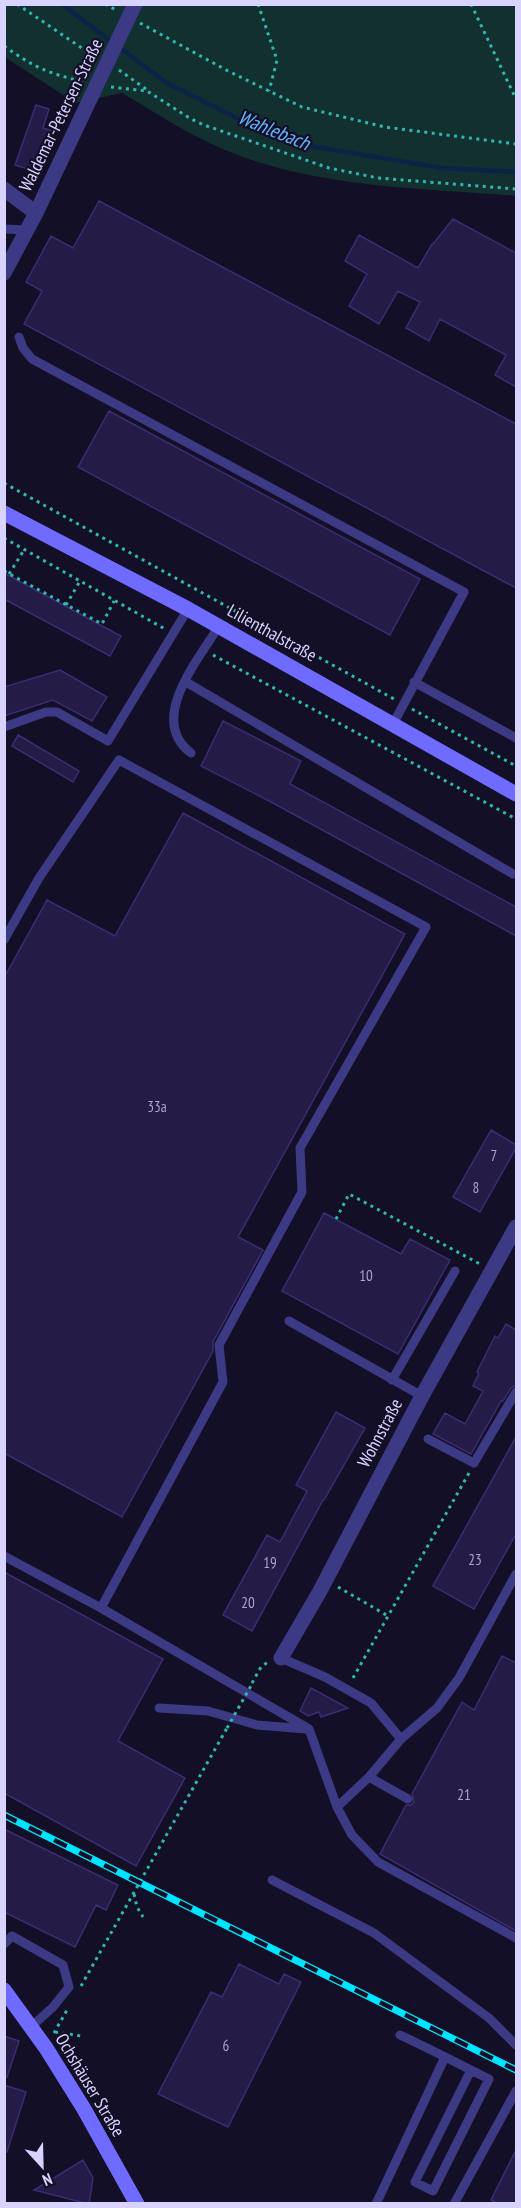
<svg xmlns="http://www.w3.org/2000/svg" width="521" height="2208" font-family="'PT Sans Narrow',sans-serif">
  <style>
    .green { fill: #12302f }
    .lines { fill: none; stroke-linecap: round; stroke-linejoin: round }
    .stream { stroke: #0c2248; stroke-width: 4.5 }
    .building { fill: #241b47; stroke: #3b2d73; stroke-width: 1.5 }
    .path { stroke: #2fb8b0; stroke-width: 3; stroke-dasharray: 3 4.5; stroke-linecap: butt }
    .lane { stroke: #3d3a85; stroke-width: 9 }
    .street { stroke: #3d3a85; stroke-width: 15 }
    .secondary { stroke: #6f6bff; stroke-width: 15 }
    .rail-casing { stroke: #00e5ff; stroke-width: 7 }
    .rail { stroke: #130f26; stroke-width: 4.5; stroke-dasharray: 14; stroke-linecap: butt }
    .path-bridge { stroke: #2fb8b0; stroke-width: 3; stroke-dasharray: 3 4.5; stroke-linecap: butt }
    .labels { text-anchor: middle; stroke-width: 4.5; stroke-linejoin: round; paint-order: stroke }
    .number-label { font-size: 15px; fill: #aca6d1 }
    .street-label { font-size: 18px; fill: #d9d4ff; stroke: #130f26 }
    .water-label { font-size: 20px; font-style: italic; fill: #62b6ff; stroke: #130f26 }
  </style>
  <rect width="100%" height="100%" fill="#130f26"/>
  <path class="green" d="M4 5H516V196C420 188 316 188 225 150 189 135 156 113 122 93L75 103 5 57Z"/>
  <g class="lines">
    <path class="stream" d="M62 4 112 42
      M119 47 167 83 237 118 304 145 442 168 516 172"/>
  </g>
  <path class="building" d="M36 105 49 109 43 128 52 131 38 172 15 165Z
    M99 201 516 424V588L24 324 42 291 26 282 51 236 73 248Z
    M453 219 516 253V387L495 375 506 355 440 319 429 341 406 328 420 302 398 291 379 324 349 306 367 274 345 261 359 235 418 268 432 244H433Z
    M109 411 420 579 390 635 78 467Z
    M4 573 121 636 110 656 4 599Z
    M60 670 107 697 92 721 53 700 4 716V687Z
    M223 721 301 761 290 784 516 907V936L273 803 201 766Z
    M18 735 79 771 73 782 12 746Z
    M183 813 405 934 238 1237 263 1250 213 1342V1351L122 1517 4 1453V978L47 900 115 936Z
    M491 1130 516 1145V1148L480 1212 453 1197Z
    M324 1213 401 1254 410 1239 450 1260 398 1354 282 1291Z
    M506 1324 516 1330V1385L511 1388 503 1401H501L471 1454 433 1434 445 1413 465 1424 483 1391 473 1386 479 1373 477 1372 495 1336 498 1338Z
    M336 1412 365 1428 324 1500H323L252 1631 223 1615 267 1535 280 1542 307 1491 296 1485Z
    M516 1437V1534L474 1609 433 1586Z
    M4 1572 163 1659 118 1741 185 1778 136 1866 4 1793Z
    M502 1656 516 1663V1931L380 1854 406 1805H411L414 1802 412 1794 462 1702 474 1710Z
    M311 1688 348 1708 321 1717 319 1712 308 1716 300 1711Z
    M4 1829 118 1885 106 1910 96 1905 75 1947 4 1912Z
    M239 1964 279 1984 284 1974 301 1982 228 2127 158 2094 211 1992 222 1997Z
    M4 2036 19 2041 7 2077 4 2076Z
    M4 2085 26 2092 7 2152H4Z
    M516 2150V2204H498L491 2200Z
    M83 2160 93 2178 89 2204 34 2190Z"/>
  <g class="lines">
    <path class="path" d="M17 4 95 57
      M105 4 116 10
      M258 4 277 60 269 91
      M471 4 516 99
      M140 23 228 71 302 107 385 127 516 144
      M4 46C35 68 48 73 84 82
      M119 70 146 89
      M111 87 147 91 191 119 204 125 329 168 378 178 516 189
      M4 483 394 699
      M4 538 165 629
      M4 571 102 624 114 601
      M9 574 24 550
      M66 605 80 581
      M213 655 516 819
      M412 709 516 766
      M336 1219 349 1194 480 1264
      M338 1587 388 1616
      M353 1678 469 1473
      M252 1683 261 1667 268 1662
      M134 1894 137 1907 143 1917
      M81 1986 227 1728
      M55 2032 81 2036
      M54 2033 67 2010"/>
    <path class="lane" d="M4 229 27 230
      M19 337 23 348 32 359 464 592 393 724
      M186 682 513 874
      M414 682 516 738
      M4 727 46 712H57L108 741 188 609
      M191 753C147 720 198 660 219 626
      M4 940 39 878 119 760 426 927 300 1148 302 1192 219 1345 223 1382 101 1608
      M289 1321 422 1396
      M392 1380 455 1271
      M428 1439 474 1463 516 1392
      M4 1556 101 1608 309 1729 337 1807 352 1835 378 1862 516 1938
      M281 1658 325 1677 371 1703 401 1739
      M159 1708 208 1711 257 1725 306 1729
      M369 1777 408 1799
      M337 1807 369 1777 401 1739 437 1708 459 1678 516 1574
      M272 1880 374 1933 489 2018 516 2045
      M4 1944 12 1936 63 1965 69 1987 53 2007 31 2027
      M400 2035C430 2049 459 2064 489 2079L433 2191 415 2182 471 2070
      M376 2204 445 2057
      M454 2204 516 2091"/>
    <path class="street" d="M4 189 36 213
      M4 273 36 213 135 4
      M281 1658 320 1591 422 1396 516 1227"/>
    <path class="secondary" d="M4 513 188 609 516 794
      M4 1990 46 2048 84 2109 137 2204"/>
    <defs>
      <path id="rail" d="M4 1815 516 2070"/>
    </defs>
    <use href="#rail" class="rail-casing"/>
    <use href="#rail" class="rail"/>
    <path class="path-bridge" d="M227 1728 252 1684"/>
  </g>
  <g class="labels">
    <g class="number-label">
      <text x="157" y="1112">33a</text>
      <text x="494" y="1161">7</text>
      <text x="476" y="1193">8</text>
      <text x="366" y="1281">10</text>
      <text x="475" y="1565">23</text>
      <text x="270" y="1568">19</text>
      <text x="248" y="1608">20</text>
      <text x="464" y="1800">21</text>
      <text x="226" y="2051">6</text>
    </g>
    <g class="street-label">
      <text transform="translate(61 115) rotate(-64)" y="6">Waldemar-Petersen-Straße</text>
      <text transform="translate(272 633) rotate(29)" y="6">Lilienthalstraße</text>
      <text transform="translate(380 1433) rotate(-62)" y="6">Wohnstraße</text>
      <text transform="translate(90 2085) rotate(59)" y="6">Ochshäuser Straße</text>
    </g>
    <g class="water-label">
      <text transform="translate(274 130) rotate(22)" y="7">Wahlebach</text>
    </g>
  </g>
  <rect width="521" height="2208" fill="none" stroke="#d9d4ff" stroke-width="12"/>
  <g transform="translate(42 2166) rotate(158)" stroke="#130f26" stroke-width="4.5" paint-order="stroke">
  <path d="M0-4.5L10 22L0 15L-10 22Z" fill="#d9d4ff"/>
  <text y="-9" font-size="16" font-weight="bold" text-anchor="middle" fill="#d9d4ff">N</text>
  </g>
</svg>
